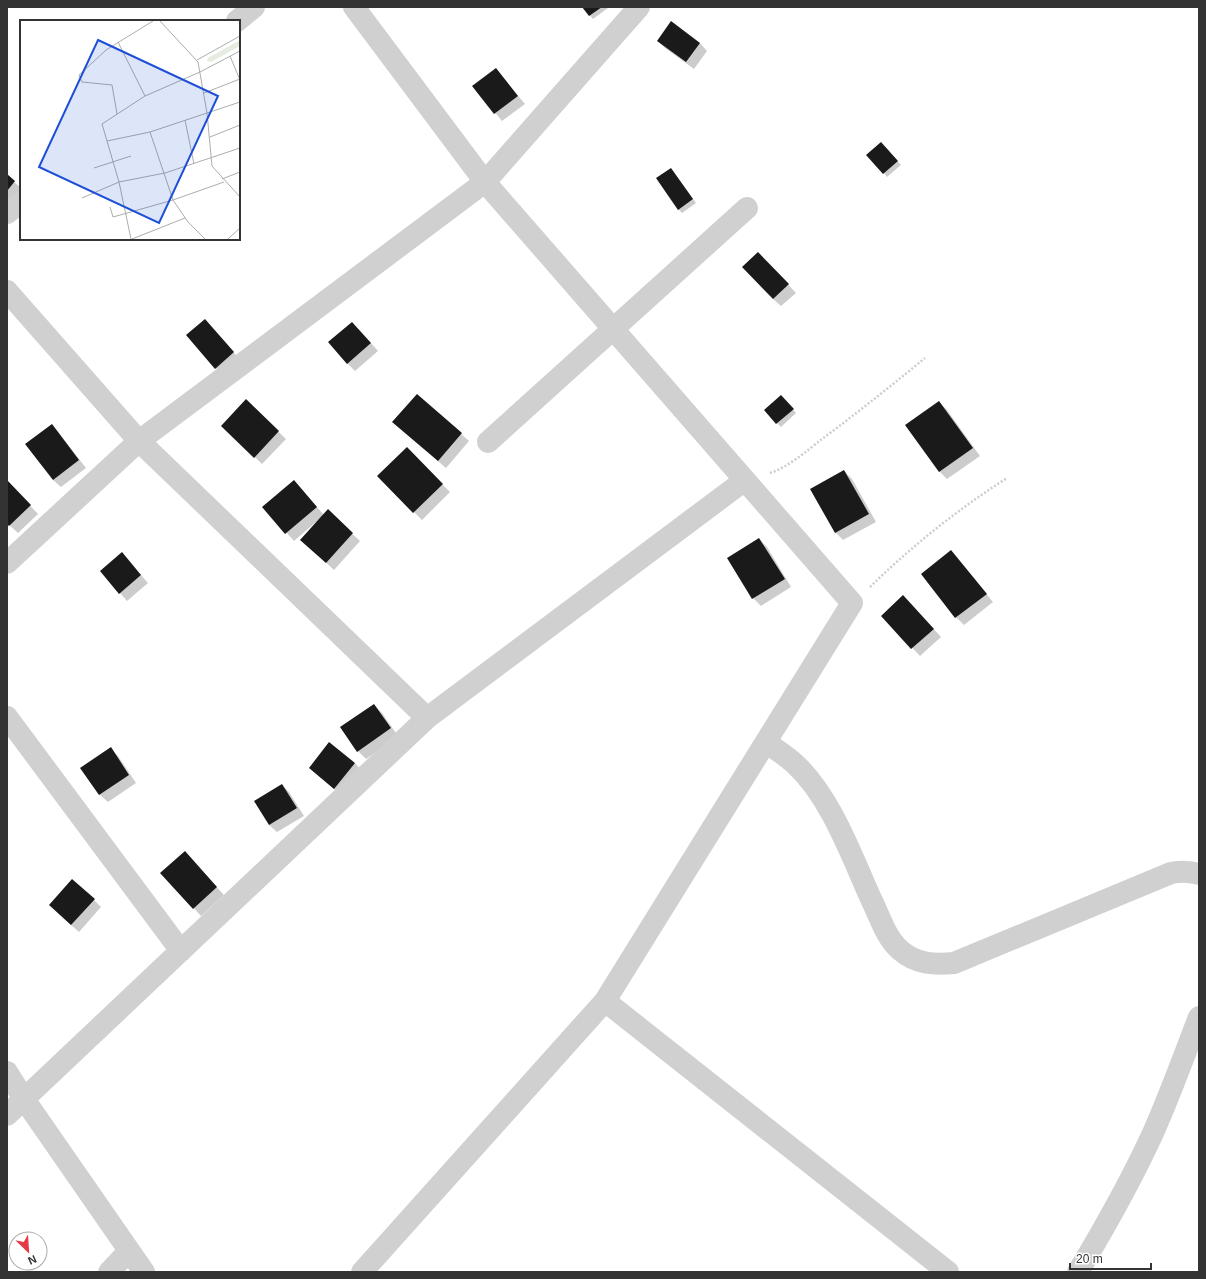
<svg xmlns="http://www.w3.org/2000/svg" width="1206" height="1279" font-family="Helvetica,sans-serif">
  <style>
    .shadow { fill: #0003 }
    .building { fill: #1a1a1a }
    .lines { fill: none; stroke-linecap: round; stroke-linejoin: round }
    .path { stroke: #cdcdcd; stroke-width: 2.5; stroke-dasharray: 2 2; stroke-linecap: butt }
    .minor { stroke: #d0d0d0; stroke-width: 22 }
    .inset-road { fill: none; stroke: #adadad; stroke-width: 1 }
    .view { fill: #1d4ed8; fill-opacity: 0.15; stroke: #1d4ed8; stroke-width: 2 }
    .inset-edge { fill: none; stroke: #333; stroke-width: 2 }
  </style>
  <rect width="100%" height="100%" fill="#fff"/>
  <path class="shadow" d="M583 7H607L608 8 593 19Z
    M658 41 700 43 707 51 694 69 665 48Z
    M496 70 525 104 502 121 474 87Z
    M885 147 901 165 887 177 884 173Z
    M671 169 696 203 682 213 678 209Z
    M7 176 21 188V191L7 208Z
    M766 261 796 293 781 306 773 299Z
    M212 328 241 361 223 376 216 368Z
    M360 331 378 351 355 371 347 363Z
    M417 395 469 441 446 468 401 429Z
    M781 397 796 413 781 427 765 411Z
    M246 401 286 439 262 464 230 433Z
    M939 402 947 410 980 456 947 479 940 472 907 425Z
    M52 425 59 433 86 468 61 487 53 480Z
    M407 449 450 492 422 520 378 476Z
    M844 471 852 479 876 522 843 540 835 532Z
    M7 481 38 514 18 533 7 523Z
    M294 481 324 515 328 511 360 541 334 570 309 547 317 523 316 522 294 541 264 507Z
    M759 539 767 547 791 587 761 606 753 598Z
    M951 551 993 602 964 625 956 617 922 574Z
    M122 554 148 583 127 601 120 593Z
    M911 604 941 637 920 656 882 616Z
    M374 705 382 713 398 736 366 759 358 751Z
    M110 748 118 756 136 783 108 802 100 795 82 768Z
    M355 763 362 771 342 796 318 775Z
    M282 785 289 792 304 816 277 832 269 825Z
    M192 860 224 895 201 916 162 873Z
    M94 900 101 907 79 932 58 913Z"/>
  <path class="building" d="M582 7H602L589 16Z
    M671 21 700 43 686 62 657 41Z
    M496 68 518 96 494 114 472 86Z
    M881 142 898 161 883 174 866 155Z
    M671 168 693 199 678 210 656 178Z
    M7 174 15 181 7 191Z
    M758 252 789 284 773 299 742 267Z
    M205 319 234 352 215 369 186 335Z
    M352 322 371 343 347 364 328 342Z
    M417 394 462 433 438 461 392 422Z
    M781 395 794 409 776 424 764 410Z
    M246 399 279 431 254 458 221 426Z
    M939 401 973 448 939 472 905 425Z
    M52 424 79 460 53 480 25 444Z
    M407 447 443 484 413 513 377 476Z
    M844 470 869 514 835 533 810 489Z
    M7 480 31 505 9 526 7 524Z
    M294 480 317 507 285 534 262 507Z
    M328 509 353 533 326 563 300 540Z
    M759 538 785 579 752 599 727 558Z
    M951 550 987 594 955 618 921 574Z
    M122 552 141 575 119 594 100 571Z
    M903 595 934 629 911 649 881 616Z
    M374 704 391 728 357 752 340 727Z
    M329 742 355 763 334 789 309 768Z
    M111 747 129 775 99 795 80 768Z
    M282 784 297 808 269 825 254 801Z
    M185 851 217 887 193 909 160 873Z
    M72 879 95 899 71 925 49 905Z"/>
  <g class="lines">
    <path class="path" d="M770 473C787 468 808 450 822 439 857 413 891 386 925 358
      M870 587C912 546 957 510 1007 478"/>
    <path class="minor" d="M354 7 485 182 852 603 605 1001 362 1272
      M237 21 254 7
      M7 213 21 202
      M7 291 139 441 427 718
      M488 442 747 208
      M7 563 139 441 485 182 639 7
      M7 717 181 951
      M766 743C776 749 786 756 795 764 831 797 852 857 872 901 880 917 886 938 900 950 916 964 934 965 954 963L1171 873C1181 871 1189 871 1199 874
      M605 1001 948 1272
      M7 1072 24 1099 144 1272
      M7 1115 427 718 745 480
      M109 1272 129 1251
      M1078 1272C1105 1227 1131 1181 1153 1133 1170 1095 1184 1056 1199 1017"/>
  </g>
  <g transform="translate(20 20)">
    <rect width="220" height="220" fill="#fff"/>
    <path d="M220 20V26L191 42 187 41 188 38Z" fill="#e6ecdf"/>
    <path class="inset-road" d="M140 1 178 42 187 93 192 146 220 177M98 22 125 76M210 36 220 60M177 40 220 16M184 73 220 59M97 94 92 65 62 62 59 55 86 30 133 1M165 100 174 144M130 112 153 180 168 202 185 219M190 117 220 105M87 121 130 112 220 82M74 148 111 136M202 159 220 152M62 178 99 162 145 153 220 128M90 187 93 197 153 180 204 162M111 219 99 162 82 104 125 76 180 52 220 31M112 219 165 198M208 219 220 208"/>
    <path class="view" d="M78 20 198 76 139 203 19 147Z"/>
    <rect width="220" height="220" class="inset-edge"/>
  </g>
  <rect width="1206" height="1279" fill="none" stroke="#333333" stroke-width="16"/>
  <g transform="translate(28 1251) rotate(155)"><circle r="19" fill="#ffffff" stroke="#adadad"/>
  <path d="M0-3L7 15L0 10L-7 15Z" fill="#e63946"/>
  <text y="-6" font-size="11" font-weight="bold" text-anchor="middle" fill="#333333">N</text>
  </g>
  <path d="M1070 1263v6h81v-6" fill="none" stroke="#333333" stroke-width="2"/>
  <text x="1076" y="1263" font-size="12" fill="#333333" stroke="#ffffff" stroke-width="3" paint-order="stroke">20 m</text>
</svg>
